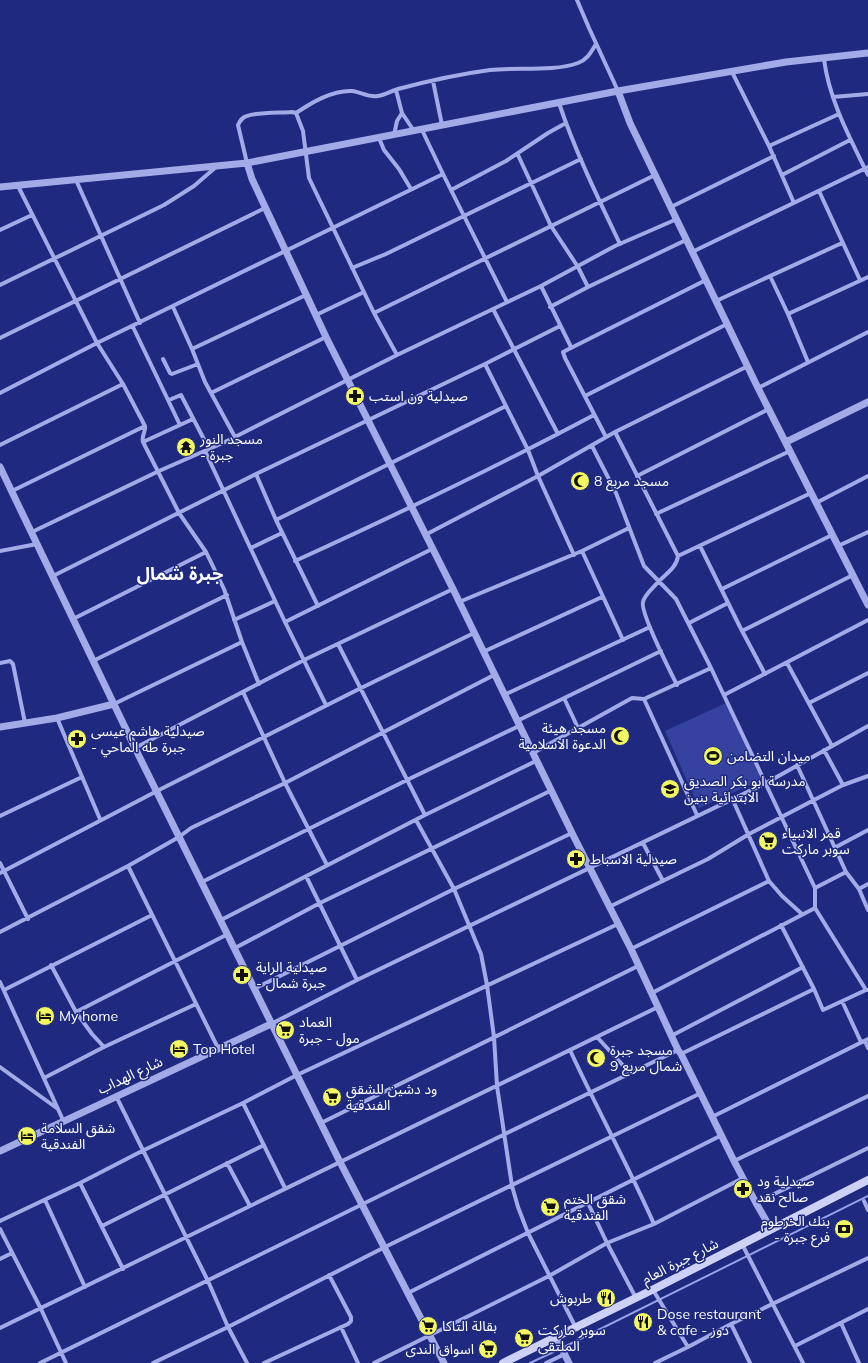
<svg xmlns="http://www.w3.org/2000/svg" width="868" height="1363" font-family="Mulish,'Noto Sans Arabic',sans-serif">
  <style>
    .green { fill: #35429f }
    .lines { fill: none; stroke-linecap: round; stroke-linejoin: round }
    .stream { stroke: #95a1ea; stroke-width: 2 }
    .minor { stroke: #a2abe8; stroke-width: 4 }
    .tertiary { stroke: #a2abe8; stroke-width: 7 }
    .secondary { stroke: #cdd1f6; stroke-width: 8 }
    .labels { text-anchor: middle; stroke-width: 3; stroke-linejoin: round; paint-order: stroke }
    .poi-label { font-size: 14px; fill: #fff; stroke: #1e297f; text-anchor: start }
    .street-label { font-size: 14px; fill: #fff; stroke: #1e297f }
    .district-label { font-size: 18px; font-weight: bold; fill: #fff; stroke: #1e297f }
  </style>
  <rect width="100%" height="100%" fill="#1e297f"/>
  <path class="green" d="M726 703 761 780 699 808 665 731Z"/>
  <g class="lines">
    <path class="stream" d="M564 1347 868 1196
      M530 1363 560 1349"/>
    <path class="minor" d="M577 0 589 28 618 91
      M824 59C829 100 850 138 868 175
      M732 72 769 146 794 203
      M433 81 442 125
      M396 90 402 113 414 131
      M833 97 868 94
      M559 103C575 151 598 198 620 244
      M296 113C311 103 332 90 352 91 361 92 369 98 378 96 385 95 391 91 398 89 428 81 460 74 490 70 517 67 554 72 578 63 588 59 591 52 596 44
      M422 130 443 174 507 302
      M394 135 397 121 402 113
      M379 138 384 150 399 169 411 189
      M769 146 839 114
      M518 155 551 226 578 267 588 287
      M247 163 238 125C240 121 242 117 247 116 257 112 280 113 292 112L296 113 303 131 309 178 374 313 397 355
      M782 175 850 140
      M76 180 140 323
      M18 186 97 343 123 384 145 426C146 432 141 436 143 442L179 513 206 552 224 589 242 642 259 684
      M451 190 506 161 548 133 566 123
      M819 191 860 280
      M671 207 774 156
      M0 230 32 215
      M692 252 868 167
      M352 268 386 254 581 159
      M770 276 788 314 808 362
      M0 285 164 205 194 186 216 167
      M541 286 571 347
      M716 301 842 243
      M173 307 192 349 205 382 235 437
      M550 307 588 287 686 240
      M493 309 558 434
      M374 313 655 175
      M788 314 868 277
      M316 315 364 292
      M133 327 180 425
      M0 338 265 208
      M192 349 306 295
      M163 359 170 373 172 374 198 364
      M485 364 528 450 538 476 574 555
      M758 388 868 332
      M0 393 97 343 443 174
      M211 393 326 337
      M585 396 727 324
      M169 400 181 395 209 449
      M615 432 678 556C677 567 666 574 658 582 654 587 644 595 643 602 640 612 670 671 677 685
      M606 437 565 358 563 352 706 280
      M143 442 193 419
      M0 445 123 384
      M592 446 616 493 644 566 676 599 711 668
      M205 451 285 622 326 705
      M256 474 276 520 318 606
      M637 476 769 409
      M12 491 145 426
      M816 503 868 476
      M656 514 790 451
      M276 520 506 406
      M32 532 159 471 225 442 397 355 541 286 615 246 677 219
      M425 535 538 476 615 432 748 366
      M700 546 740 627 765 674
      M838 546 868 532
      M251 548 282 533
      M0 551 37 544
      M582 551 623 640
      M678 556 811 493
      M295 561C396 515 496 467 594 415
      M53 576 256 474 485 364 560 326
      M722 589 832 535
      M459 602 582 551 629 528
      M73 619 206 552
      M234 620 275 601
      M285 622 432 549
      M689 623 728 603
      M742 631 853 575
      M338 644 425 815
      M483 652 602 597
      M93 661 227 595
      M0 663 10 661 13 664 25 723
      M787 663 832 746
      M243 692 285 783 327 865
      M504 695 650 627
      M724 695 868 620
      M564 698 578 728
      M644 699 697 815
      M809 703 868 673
      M114 704 242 642
      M57 718 100 819
      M517 721 661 651
      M135 748 304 660 453 589
      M824 750 843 785
      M533 753 632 698 644 699 711 668 815 888V908L866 990H868
      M797 765 846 872 859 889 868 910
      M732 798 769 881 782 896 802 914
      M0 816 82 777
      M416 820 454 889 481 954 487 985 494 1037 497 1086 512 1186 518 1207 528 1233 576 1328
      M643 843 663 881
      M836 847 868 830
      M0 863 28 919
      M128 866 218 1048
      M0 873 157 791 359 689 474 633
      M306 876 357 980
      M202 882 407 780 519 726
      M815 888 846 872
      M859 889 868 884
      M609 907 708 859 749 834 814 800 843 785 868 776
      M221 920 425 815 536 761
      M781 925 814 989
      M0 932 128 866 179 837 191 828 285 783 494 675
      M235 948 320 903 550 791
      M631 949 769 881
      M51 965 76 1012 92 1034 104 1047
      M0 982 63 1120
      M254 989 454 889 572 833
      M4 990 152 915
      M652 993 815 908
      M842 1001 861 1042
      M76 1012 228 934
      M271 1024 357 980 766 783 868 726
      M671 1036 803 967
      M597 1037 630 1073
      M865 1041 868 1048
      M570 1050C597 1109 628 1165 654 1224
      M681 1054 814 989 823 1010 866 990
      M0 1067 58 1109
      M44 1078 104 1047 196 1004
      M116 1096 208 1281 228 1327 247 1363
      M243 1103 285 1188
      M712 1117 868 1039
      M321 1123 638 966
      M734 1161 868 1096
      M227 1163 250 1206
      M80 1183 123 1269
      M45 1200 85 1287
      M864 1201 868 1210
      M588 1203 607 1243 636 1298
      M756 1203 868 1148
      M0 1221 80 1183 142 1151 243 1103 297 1075 618 924
      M102 1226 264 1145
      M0 1229 41 1309 66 1363
      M742 1244 803 1363
      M0 1259 12 1253
      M653 1290 688 1347
      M408 1293 722 1135
      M841 1323 859 1363
      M731 1324 750 1363
      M341 1327 358 1363
      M0 1328 658 1007
      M795 1346 868 1309
      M40 1363 505 1134 678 1050
      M153 1363 228 1327 385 1247 701 1093
      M264 1363 348 1324 351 1321V1317L329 1275
      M374 1363 549 1276 607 1243 654 1224 743 1178
      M546 1363 565 1354
      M655 1363 688 1347 731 1324 868 1258"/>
    <path class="tertiary" d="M618 91 630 123 758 388 868 605
      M247 163 252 179 326 337 453 589 572 833 631 949 678 1050 681 1054 734 1161 756 1203 771 1229
      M0 187 247 163 618 91 786 62 868 53
      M786 442 868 402
      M0 467 135 748 297 1075 340 1162 444 1363
      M0 727 57 718 114 704
      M0 1151 271 1024
      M556 1337 569 1363"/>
    <path class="secondary" d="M503 1363 652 1290 868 1180"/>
  </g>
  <defs>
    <symbol id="pharmacy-disc" viewBox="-11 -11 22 22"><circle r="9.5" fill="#f2f761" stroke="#1e297f"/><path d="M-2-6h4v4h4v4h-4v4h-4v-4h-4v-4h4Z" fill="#111"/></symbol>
    <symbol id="temple-disc" viewBox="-11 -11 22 22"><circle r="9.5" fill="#f2f761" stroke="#1e297f"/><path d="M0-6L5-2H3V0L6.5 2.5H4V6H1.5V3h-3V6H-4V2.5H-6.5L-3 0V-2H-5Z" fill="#111"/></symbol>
    <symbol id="mosque-disc" viewBox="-11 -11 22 22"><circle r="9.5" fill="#f2f761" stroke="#1e297f"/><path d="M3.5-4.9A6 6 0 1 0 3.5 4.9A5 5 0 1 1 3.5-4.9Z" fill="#111"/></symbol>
    <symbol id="stadium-disc" viewBox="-11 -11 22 22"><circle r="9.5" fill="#f2f761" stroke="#1e297f"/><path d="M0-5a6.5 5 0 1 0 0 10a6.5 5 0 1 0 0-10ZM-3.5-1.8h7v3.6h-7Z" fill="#111"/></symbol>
    <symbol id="school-disc" viewBox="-11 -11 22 22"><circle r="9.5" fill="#f2f761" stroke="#1e297f"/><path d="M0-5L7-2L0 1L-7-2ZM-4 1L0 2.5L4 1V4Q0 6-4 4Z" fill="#111"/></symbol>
    <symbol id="supermarket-disc" viewBox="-11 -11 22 22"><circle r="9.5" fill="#f2f761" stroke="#1e297f"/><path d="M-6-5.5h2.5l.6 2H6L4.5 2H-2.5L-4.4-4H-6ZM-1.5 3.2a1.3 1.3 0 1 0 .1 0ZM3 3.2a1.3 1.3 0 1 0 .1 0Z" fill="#111"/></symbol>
    <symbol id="hotel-disc" viewBox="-11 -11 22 22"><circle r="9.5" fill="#f2f761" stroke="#1e297f"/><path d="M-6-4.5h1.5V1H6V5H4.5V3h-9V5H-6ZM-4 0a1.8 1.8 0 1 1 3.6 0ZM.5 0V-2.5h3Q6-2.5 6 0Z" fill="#111"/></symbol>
    <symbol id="bank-disc" viewBox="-11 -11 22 22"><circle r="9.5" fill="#f2f761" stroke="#1e297f"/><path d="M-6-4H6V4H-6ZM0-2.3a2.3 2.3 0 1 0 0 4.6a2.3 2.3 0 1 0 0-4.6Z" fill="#111"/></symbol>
    <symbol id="restaurant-disc" viewBox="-11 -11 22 22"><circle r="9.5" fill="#f2f761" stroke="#1e297f"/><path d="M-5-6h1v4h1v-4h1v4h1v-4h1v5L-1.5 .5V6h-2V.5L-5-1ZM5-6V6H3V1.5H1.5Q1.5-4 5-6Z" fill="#111"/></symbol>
  </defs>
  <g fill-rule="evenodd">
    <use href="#pharmacy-disc" x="344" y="385" width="22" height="22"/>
    <use href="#temple-disc" x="175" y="436" width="22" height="22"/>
    <use href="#mosque-disc" x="569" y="470" width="22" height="22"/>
    <use href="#mosque-disc" x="609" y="725" width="22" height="22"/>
    <use href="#pharmacy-disc" x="66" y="728" width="22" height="22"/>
    <use href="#stadium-disc" x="702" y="745" width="22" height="22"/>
    <use href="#school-disc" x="659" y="778" width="22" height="22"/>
    <use href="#supermarket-disc" x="757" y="830" width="22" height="22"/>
    <use href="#pharmacy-disc" x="565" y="848" width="22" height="22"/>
    <use href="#pharmacy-disc" x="231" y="964" width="22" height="22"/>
    <use href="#hotel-disc" x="34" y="1005" width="22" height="22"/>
    <use href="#supermarket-disc" x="274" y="1019" width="22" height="22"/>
    <use href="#hotel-disc" x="168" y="1038" width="22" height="22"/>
    <use href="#mosque-disc" x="585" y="1047" width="22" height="22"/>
    <use href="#supermarket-disc" x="321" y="1086" width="22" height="22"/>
    <use href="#hotel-disc" x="16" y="1125" width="22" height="22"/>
    <use href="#pharmacy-disc" x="732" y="1178" width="22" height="22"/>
    <use href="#supermarket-disc" x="539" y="1196" width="22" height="22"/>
    <use href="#bank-disc" x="833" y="1218" width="22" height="22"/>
    <use href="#restaurant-disc" x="595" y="1287" width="22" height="22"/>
    <use href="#restaurant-disc" x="632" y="1311" width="22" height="22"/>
    <use href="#supermarket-disc" x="417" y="1315" width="22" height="22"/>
    <use href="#supermarket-disc" x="513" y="1327" width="22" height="22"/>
    <use href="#supermarket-disc" x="477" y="1338" width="22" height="22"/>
  </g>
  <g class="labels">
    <g class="poi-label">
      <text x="369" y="401">صيدلية ون استب</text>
      <text x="200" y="444">مسجد النور<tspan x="200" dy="16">- جبرة</tspan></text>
      <text x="594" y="486">مسجد مربع 8</text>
      <text x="606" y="733" text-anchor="end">مسجد هيئة<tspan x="606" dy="16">الدعوة الاسلامية</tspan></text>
      <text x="91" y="736">صيدلية هاشم عيسى<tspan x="91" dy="16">- جبرة طه الماحي</tspan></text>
      <text x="727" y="761">ميدان التضامن</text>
      <text x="684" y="786">مدرسة ابو بكر الصديق<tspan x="684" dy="16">الابتدائية بنين</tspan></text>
      <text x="782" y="838">قمر الانبياء<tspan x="782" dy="16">سوبر ماركت</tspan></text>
      <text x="590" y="864">صيدلية الاسباط</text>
      <text x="256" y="972">صيدلية الراية<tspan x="256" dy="16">- جبرة شمال</tspan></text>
      <text x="59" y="1021">My home</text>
      <text x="299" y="1027">العماد<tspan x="299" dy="16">مول - جبرة</tspan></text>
      <text x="193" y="1054">Top Hotel</text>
      <text x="610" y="1055">مسجد جبرة<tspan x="610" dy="16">شمال مربع 9</tspan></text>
      <text x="346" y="1094">ود دشين للشقق<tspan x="346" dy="16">الفندقية</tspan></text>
      <text x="41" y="1133">شقق السلامة<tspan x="41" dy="16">الفندقية</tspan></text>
      <text x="757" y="1186">صيدلية ود<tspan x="757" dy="16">صالح نقد</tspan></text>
      <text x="564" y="1204">شقق الختم<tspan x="564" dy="16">الفندقية</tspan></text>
      <text x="830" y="1226" text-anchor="end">بنك الخرطوم<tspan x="830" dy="16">- فرع جبرة</tspan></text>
      <text x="592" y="1303" text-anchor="end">طربوش</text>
      <text x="657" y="1319">Dose restaurant<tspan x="657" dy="16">&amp; cafe - دوز</tspan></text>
      <text x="442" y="1331">بقالة التاكا</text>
      <text x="538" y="1335">سوبر ماركت<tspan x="538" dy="16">الملتقى</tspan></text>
      <text x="474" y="1354" text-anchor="end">اسواق الندى</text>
    </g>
    <g class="street-label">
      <text transform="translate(130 1075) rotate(-25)" y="5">شارع الهداب</text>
      <text transform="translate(680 1261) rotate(-27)" y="5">شارع جبرة العام</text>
    </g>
    <g class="district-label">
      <text x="180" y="580">جبرة شمال</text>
    </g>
  </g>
</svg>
